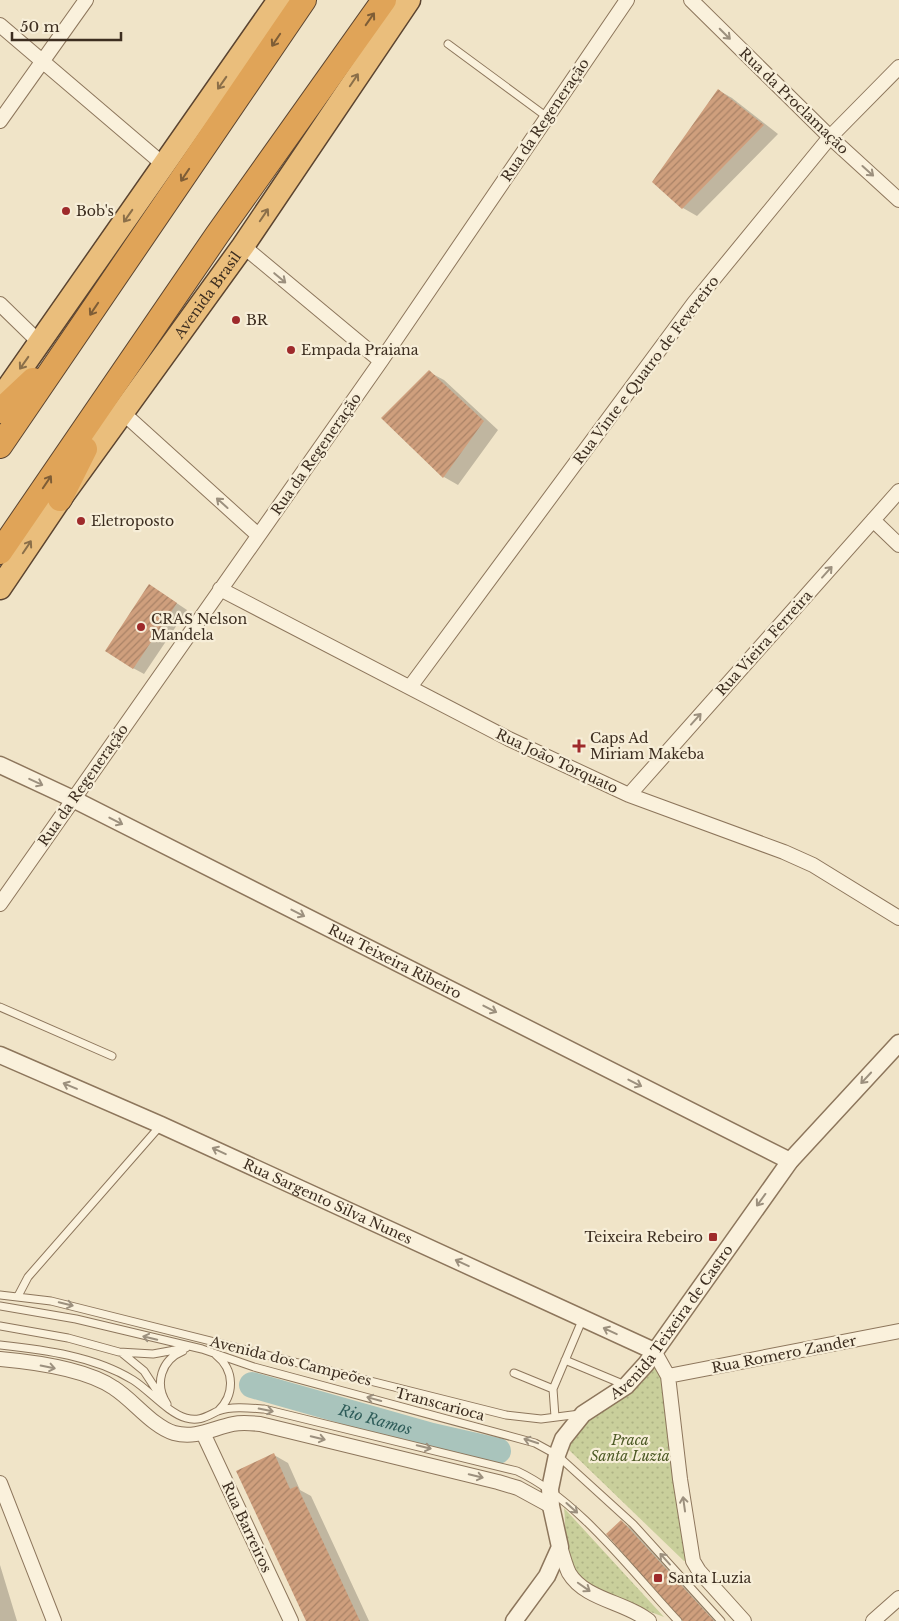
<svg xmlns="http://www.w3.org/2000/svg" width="899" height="1621" font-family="'Libre Baskerville',serif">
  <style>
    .park { fill: url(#park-dots) }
    .shadow { fill: #0003 }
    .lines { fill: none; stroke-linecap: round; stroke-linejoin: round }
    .river { stroke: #a9c4bc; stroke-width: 26 }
    .building { fill: url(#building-hatch) }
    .service-casing { stroke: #8d765c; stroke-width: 9 }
    .minor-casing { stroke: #8d765c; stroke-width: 16 }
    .tertiary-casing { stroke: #8d765c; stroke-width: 19 }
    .trunk-casing { stroke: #5b4430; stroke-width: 25 }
    .motorway-casing { stroke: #5b4430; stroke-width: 26 }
    .service { stroke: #faf1dc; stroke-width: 7 }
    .minor { stroke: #faf1dc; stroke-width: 14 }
    .tertiary { stroke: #faf1dc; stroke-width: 16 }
    .trunk { stroke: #eabe7c; stroke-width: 22 }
    .motorway { stroke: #e0a458; stroke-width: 24 }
    .oneway { stroke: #7e5d36 }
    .oneway2 { stroke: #9c907e }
    .oneway3 { stroke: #8b6f49 }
    .poi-dot { fill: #9e2a2b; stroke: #f7eed8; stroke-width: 2 }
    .labels { text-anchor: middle; stroke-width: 4.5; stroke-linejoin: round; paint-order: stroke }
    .street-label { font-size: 14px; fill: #3d2e20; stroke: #f7eed8 }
    .poi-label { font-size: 14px; fill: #3d2e20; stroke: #f7eed8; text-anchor: start }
    .park-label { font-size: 14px; font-style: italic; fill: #4d5a26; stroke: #f7eed8 }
    .water-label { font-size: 15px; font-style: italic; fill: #2f5d5a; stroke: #f7eed8 }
  </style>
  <defs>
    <pattern id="park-dots" width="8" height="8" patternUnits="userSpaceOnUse" patternTransform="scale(1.25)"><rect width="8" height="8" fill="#c9cf9b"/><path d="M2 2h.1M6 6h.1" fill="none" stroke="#aeb285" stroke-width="1.8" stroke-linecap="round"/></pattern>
    <pattern id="building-hatch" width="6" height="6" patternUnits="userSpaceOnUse" patternTransform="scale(1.25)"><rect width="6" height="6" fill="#cf9f7d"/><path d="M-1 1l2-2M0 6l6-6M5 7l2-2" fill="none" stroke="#a98266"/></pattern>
  </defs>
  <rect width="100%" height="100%" fill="#f0e4c8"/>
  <path class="park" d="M659 1361 695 1558 684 1561 569 1450C573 1419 612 1409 633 1391 643 1383 651 1371 659 1361Z
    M564 1508 664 1617C635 1605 581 1593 570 1562 564 1546 566 1525 564 1508Z"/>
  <path class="shadow" d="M718 90 732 98 778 134 697 216 683 208 654 181Z
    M429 372 444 380 498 430 458 485 444 477Z
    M160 592 187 610 144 674 133 668Z
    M274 1455 288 1463 300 1490 311 1496 369 1621H307Z
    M621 1522 635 1530 719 1621H684Z
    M0 1565 17 1621H0Z"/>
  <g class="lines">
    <path class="river" id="s1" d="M252 1385 432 1436 498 1451"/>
  </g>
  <path class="building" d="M718 89 764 125 682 209 652 182Z
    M429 370 484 421 443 478 381 418Z
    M149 584 177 603 133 669 105 651Z
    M274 1453 290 1489 297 1486 360 1621H306L236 1471Z
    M621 1520 624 1523 714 1621H683L606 1534Z"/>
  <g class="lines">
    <defs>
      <path id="service" d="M448 44 547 117
        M0 1007 112 1056
        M0 1295 51 1301 506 1415 541 1419 580 1414
        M18 1296 28 1277 161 1125
        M0 1306 76 1319 202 1349 254 1367 535 1443 557 1455 633 1524 721 1621
        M0 1326 68 1338 119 1352 153 1354 186 1348
        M0 1345C45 1350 94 1356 133 1380 149 1390 168 1413 186 1418 199 1422 207 1416 218 1411 232 1406 250 1408 264 1409L517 1471C579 1500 631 1571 678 1621
        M122 1353 144 1371 159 1394
        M216 1355C235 1370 235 1395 218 1411
        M565 1360 625 1385
        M514 1373 553 1389 583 1318
        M553 1389 555 1417
        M167 1404C154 1384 161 1360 183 1351"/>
      <path id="minor" d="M691 0 830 137 899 200
        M0 25 164 165
        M0 121 86 0
        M243 246 381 361
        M0 304 39 342
        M122 412 258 535
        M873 520 899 545
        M220 589 509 739 629 795 784 852 813 865 899 918
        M410 687 694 303 830 137 899 67
        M629 795 899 491
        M0 904 381 361 627 0
        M654 1351 668 1376 680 1479 693 1561 699 1571 744 1621
        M0 1359C34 1362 86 1369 114 1388 133 1400 153 1427 174 1433 196 1439 213 1428 233 1424 242 1422 251 1423 260 1424L498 1482 518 1488 551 1506
        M668 1376 899 1331
        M203 1433 291 1621
        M0 1483 54 1621
        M560 1547C563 1555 565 1565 569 1573 585 1600 626 1602 649 1621
        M873 1621 899 1598"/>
      <g id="tertiary">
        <path id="s2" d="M0 765 73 799 790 1161"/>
        <path id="s3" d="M0 1055 161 1125 654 1351"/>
        <path id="s4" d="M514 1621 547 1576 560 1547 551 1506 550 1489 557 1455 563 1439 583 1414 626 1386 646 1364 790 1161 899 1043"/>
      </g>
      <g id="trunk">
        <path d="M0 399 279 0"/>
        <path id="s5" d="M0 588 60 499 243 246 409 0"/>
      </g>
      <path id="motorway" d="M0 411 33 380
        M0 446 304 0
        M60 499 85 449
        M0 552 217 235 384 0"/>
    </defs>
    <use href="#service" class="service-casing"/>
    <use href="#minor" class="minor-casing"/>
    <use href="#tertiary" class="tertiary-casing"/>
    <use href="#trunk" class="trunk-casing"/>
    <use href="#motorway" class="motorway-casing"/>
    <use href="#service" class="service"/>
    <use href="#minor" class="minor"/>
    <use href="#tertiary" class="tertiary"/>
    <use href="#trunk" class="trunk"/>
    <use href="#motorway" class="motorway"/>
  </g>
  <defs><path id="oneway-shaft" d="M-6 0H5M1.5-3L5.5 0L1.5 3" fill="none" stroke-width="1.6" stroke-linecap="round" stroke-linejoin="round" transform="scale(1.25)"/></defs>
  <g class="oneway">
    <use href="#oneway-shaft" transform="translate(370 19) rotate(-55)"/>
    <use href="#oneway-shaft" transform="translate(276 40) rotate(124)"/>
    <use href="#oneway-shaft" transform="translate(185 175) rotate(124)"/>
    <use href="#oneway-shaft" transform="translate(94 309) rotate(124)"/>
    <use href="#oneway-shaft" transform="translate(47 482) rotate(-56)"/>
  </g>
  <g class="oneway2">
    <use href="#oneway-shaft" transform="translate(725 34) rotate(45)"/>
    <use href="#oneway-shaft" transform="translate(868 171) rotate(42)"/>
    <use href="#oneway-shaft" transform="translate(280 278) rotate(40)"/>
    <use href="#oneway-shaft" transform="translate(222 503) rotate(-138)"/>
    <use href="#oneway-shaft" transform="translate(827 572) rotate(-48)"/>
    <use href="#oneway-shaft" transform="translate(696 719) rotate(-48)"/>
    <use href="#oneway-shaft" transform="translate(36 782) rotate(25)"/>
    <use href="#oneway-shaft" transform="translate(116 821) rotate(27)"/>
    <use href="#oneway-shaft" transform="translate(298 913) rotate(27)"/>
    <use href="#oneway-shaft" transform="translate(490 1009) rotate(27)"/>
    <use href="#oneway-shaft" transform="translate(866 1078) rotate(133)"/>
    <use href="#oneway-shaft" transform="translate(635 1083) rotate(27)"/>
    <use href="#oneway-shaft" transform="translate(70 1086) rotate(-157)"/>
    <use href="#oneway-shaft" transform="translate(219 1151) rotate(-155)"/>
    <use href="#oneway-shaft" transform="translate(761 1200) rotate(126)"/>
    <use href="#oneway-shaft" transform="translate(462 1263) rotate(-155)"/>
    <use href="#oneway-shaft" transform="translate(66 1304) rotate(14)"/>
    <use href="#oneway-shaft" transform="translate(610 1331) rotate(-155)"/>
    <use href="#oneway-shaft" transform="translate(150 1338) rotate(-166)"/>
    <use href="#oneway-shaft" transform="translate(48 1367) rotate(11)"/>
    <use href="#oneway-shaft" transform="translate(374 1399) rotate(-165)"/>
    <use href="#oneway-shaft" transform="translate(266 1410) rotate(11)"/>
    <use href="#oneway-shaft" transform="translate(318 1438) rotate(14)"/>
    <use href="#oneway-shaft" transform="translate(531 1441) rotate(-162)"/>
    <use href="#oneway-shaft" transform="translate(424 1447) rotate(13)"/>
    <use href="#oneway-shaft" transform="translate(476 1476) rotate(14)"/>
    <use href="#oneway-shaft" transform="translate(684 1504) rotate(-98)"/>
    <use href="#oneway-shaft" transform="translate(572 1508) rotate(42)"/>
    <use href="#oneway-shaft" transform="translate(665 1559) rotate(-132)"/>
    <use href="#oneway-shaft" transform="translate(584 1587) rotate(35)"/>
  </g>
  <g class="oneway3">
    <use href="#oneway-shaft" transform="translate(354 80) rotate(-56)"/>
    <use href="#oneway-shaft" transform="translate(222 83) rotate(125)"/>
    <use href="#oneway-shaft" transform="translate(264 215) rotate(-56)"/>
    <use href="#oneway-shaft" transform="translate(128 216) rotate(125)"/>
    <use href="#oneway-shaft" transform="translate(24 363) rotate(125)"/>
    <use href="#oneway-shaft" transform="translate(27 547) rotate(-56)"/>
  </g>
  <g class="poi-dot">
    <circle cx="66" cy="211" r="5"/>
    <circle cx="236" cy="320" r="5"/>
    <circle cx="291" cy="350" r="5"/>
    <circle cx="81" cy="521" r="5"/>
    <circle cx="141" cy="627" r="5"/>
    <path d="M576.5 738.5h5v5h5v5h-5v5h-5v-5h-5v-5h5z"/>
    <rect x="708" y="1232" width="10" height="10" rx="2.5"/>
    <rect x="653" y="1573" width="10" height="10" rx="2.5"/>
  </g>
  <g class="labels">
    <g class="street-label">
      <text transform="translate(794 101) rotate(44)" y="5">Rua da Proclamação</text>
      <text transform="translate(545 120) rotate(-56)" y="5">Rua da Regeneração</text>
      <text dy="5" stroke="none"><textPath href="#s5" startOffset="359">Avenida Brasil</textPath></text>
      <text transform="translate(646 370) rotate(-53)" y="5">Rua Vinte e Quatro de Fevereiro</text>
      <text transform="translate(316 454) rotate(-55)" y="5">Rua da Regeneração</text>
      <text transform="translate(764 643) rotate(-48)" y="5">Rua Vieira Ferreira</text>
      <text transform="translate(557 761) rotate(25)" y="5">Rua João Torquato</text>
      <text transform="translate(83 785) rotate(-55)" y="5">Rua da Regeneração</text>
      <text dy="5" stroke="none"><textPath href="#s2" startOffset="441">Rua Teixeira Ribeiro</textPath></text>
      <text dy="5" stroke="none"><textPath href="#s3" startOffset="359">Rua Sargento Silva Nunes</textPath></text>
      <text dy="5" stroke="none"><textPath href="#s4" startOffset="360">Avenida Teixeira de Castro</textPath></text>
      <text transform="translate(784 1354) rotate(-11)" y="5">Rua Romero Zander</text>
      <text transform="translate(291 1361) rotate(14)" y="5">Avenida dos Campeões</text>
      <text transform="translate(440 1404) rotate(15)" y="5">Transcarioca</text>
      <text transform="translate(247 1527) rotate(65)" y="5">Rua Barreiros</text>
    </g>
    <g class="poi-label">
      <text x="76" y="216">Bob's</text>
      <text x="246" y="325">BR</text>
      <text x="301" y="355">Empada Praiana</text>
      <text x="91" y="526">Eletroposto</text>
      <text x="151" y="624">CRAS Nelson<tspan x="151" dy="16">Mandela</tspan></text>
      <text x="590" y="743">Caps Ad<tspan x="590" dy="16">Miriam Makeba</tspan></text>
      <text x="703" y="1242" text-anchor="end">Teixeira Rebeiro</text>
      <text x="668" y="1583">Santa Luzia</text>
    </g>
    <g class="park-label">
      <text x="630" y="1445">Praca<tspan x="630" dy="16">Santa Luzia</tspan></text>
    </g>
    <g class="water-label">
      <text dy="5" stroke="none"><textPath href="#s1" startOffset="128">Rio Ramos</textPath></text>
    </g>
  </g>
  <path d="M12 32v8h109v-8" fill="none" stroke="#3d2e20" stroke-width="2.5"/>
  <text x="20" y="32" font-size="15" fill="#3d2e20" stroke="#f7eed8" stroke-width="4" paint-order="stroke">50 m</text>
</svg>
